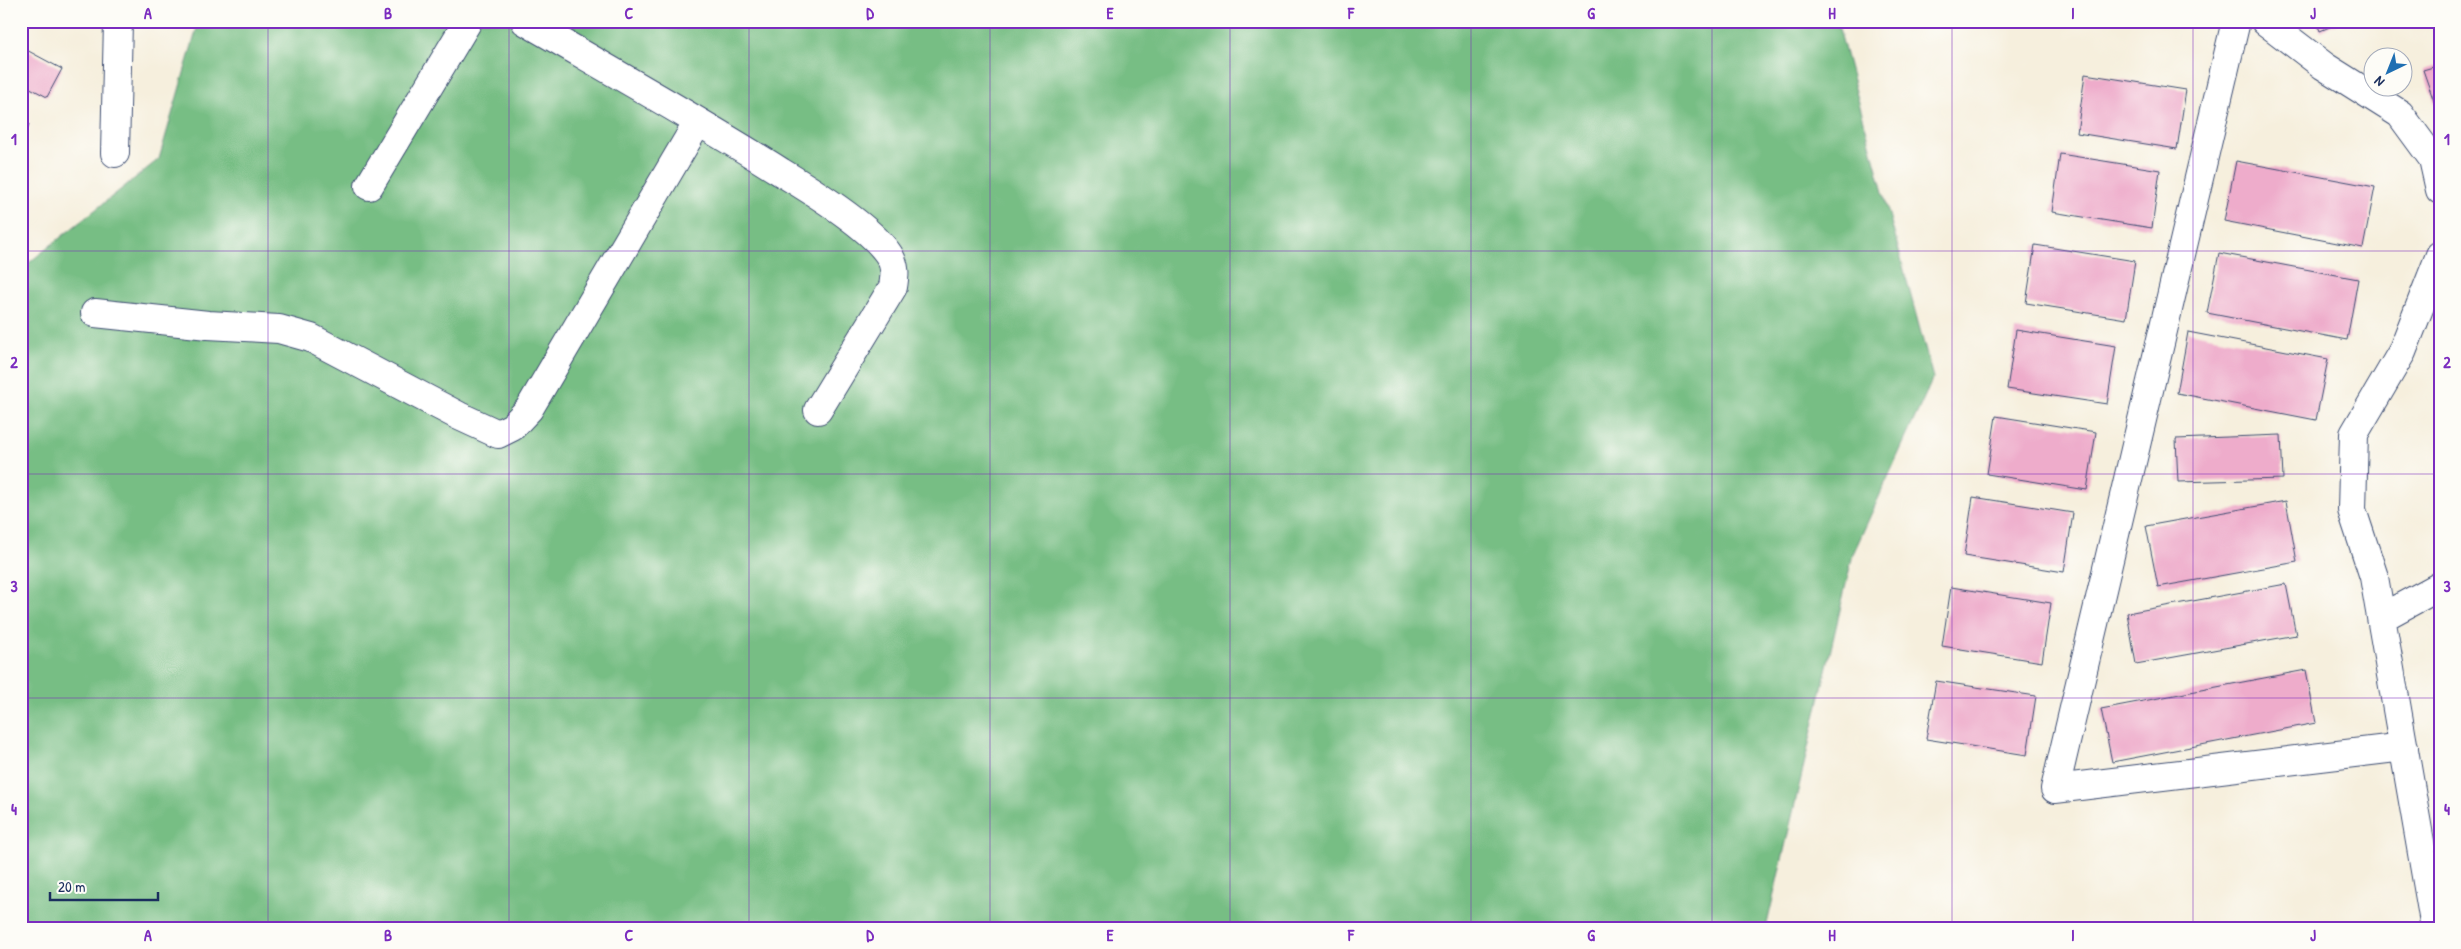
<svg xmlns="http://www.w3.org/2000/svg" width="2461" height="949" font-family="'Patrick Hand',sans-serif">
  <style>
    .forest { fill: #77be84; stroke: #497671 }
    .building { fill: #eeaccb }
    .lines { fill: none; stroke-linecap: round; stroke-linejoin: round }
    .minor-casing { stroke: #3c4c71; stroke-width: 30 }
    .minor { stroke: #fff; stroke-width: 28 }
    .grid { fill: none; stroke: #7b2cbf; stroke-width: 1; stroke-opacity: 0.55 }
    .neatline { fill: none; stroke: #7b2cbf; stroke-width: 2 }
    .grid-label { font-size: 16px; text-anchor: middle; font-weight: bold; fill: #7b2cbf }
  </style>
  <rect width="100%" height="100%" fill="#fdfcf7"/>
  <filter id="ink" filterUnits="userSpaceOnUse"><feTurbulence type="fractalNoise" baseFrequency=".02" numOctaves="2"/><feDisplacementMap in="SourceGraphic" scale="10" xChannelSelector="R" yChannelSelector="G"/><feConvolveMatrix kernelMatrix="1 2 1 2 8 2 1 2 1" color-interpolation-filters="sRGB"/></filter>
  <filter id="wash" filterUnits="userSpaceOnUse"><feTurbulence type="fractalNoise" baseFrequency=".0096" numOctaves="4" result="noise"/><feDisplacementMap in="SourceGraphic" scale="20" xChannelSelector="R" yChannelSelector="G"/><feGaussianBlur stdDeviation="1.12" result="paint"/><feColorMatrix in="noise" values="0 0 0 0 0 0 0 0 0 0 0 0 0 0 0 0 0 1.4 0 .05"/><feComposite in="paint" operator="in"/></filter>
  <g filter="url(#wash)">
    <rect width="100%" height="100%" fill="#f6efdd"/>
    <path class="forest" d="M199 21H1837L1933 378 1853 554 1767 924 1773 928H21V269L159 159Z"/>
    <g id="blocks">
      <path class="building" d="M2316 21H2344L2320 31Z
        M21 47 62 69 47 97 21 83Z
        M2440 65V109L2437 110 2423 70Z
        M2085 74 2186 90 2177 149 2077 133Z
        M21 121 29 124 21 146Z
        M2060 154 2160 170 2152 228 2052 212Z
        M2236 161 2375 187 2363 248 2224 221Z
        M2035 245 2135 261 2126 319 2026 303Z
        M2219 253 2358 279 2347 340 2207 313Z
        M2016 330 2116 346 2107 404 2007 389Z
        M2188 332 2328 359 2316 420 2177 393Z
        M1996 416 2096 432 2087 490 1987 474Z
        M2281 435 2283 479 2178 482 2176 439Z
        M1973 497 2073 513 2064 572 1964 556Z
        M2286 501 2297 562 2158 587 2146 526Z
        M2286 584 2296 635 2136 664 2127 613Z
        M1951 587 2051 603 2042 662 1942 646Z
        M2306 670 2316 723 2112 762 2101 709Z
        M1936 681 2036 696 2027 755 1926 739Z"/>
    </g>
  </g>
  <g filter="url(#ink)">
    <use href="#blocks" fill-opacity="0" stroke="#3c4c71" stroke-width="1"/>
    <g class="lines">
      <defs>
        <path id="minor" d="M525 21C611 71 697 119 781 172 811 190 871 227 889 255 896 267 895 275 893 287L818 410
          M2236 21 2055 789 2404 747
          M2265 21 2324 66 2400 114 2433 159 2440 190
          M115 153 118 21
          M369 186 468 21
          M95 313 208 325 279 329 311 338 459 416 498 434 512 427 529 409 698 122
          M2381 618 2440 586
          M2435 928 2374 577 2352 510 2354 434 2402 352 2440 255"/>
      </defs>
      <use href="#minor" class="minor-casing"/>
      <use href="#minor" class="minor"/>
    </g>
  </g>
  <path class="grid" d="M268 21V928M509 21V928M749 21V928M990 21V928M1230 21V928M1471 21V928M1712 21V928M1952 21V928M2193 21V928M21 251H2440M21 474H2440M21 698H2440"/>
  <rect width="2461" height="949" fill="none" stroke="#fdfcf7" stroke-width="55"/>
  <g transform="translate(2388 72) rotate(223)"><circle r="24" fill="#fdfcf7" stroke="#a3aaba"/>
  <path d="M0-4L9 19L0 12L-9 19Z" fill="#1f6fb2"/>
  <text y="-8" font-size="14" font-weight="bold" text-anchor="middle" fill="#1b2f5e">N</text>
  </g>
  <path d="M50 892v8h108v-8" fill="none" stroke="#1b2f5e" stroke-width="2.5"/>
  <text x="58" y="892" font-size="15" fill="#1b2f5e" stroke="#fdfcf7" stroke-width="4" paint-order="stroke">20 m</text>
  <rect x="28" y="28" width="2406" height="894" class="neatline"/>
  <g class="grid-label">
    <text x="148" y="19">A</text>
    <text x="388" y="19">B</text>
    <text x="629" y="19">C</text>
    <text x="870" y="19">D</text>
    <text x="1110" y="19">E</text>
    <text x="1351" y="19">F</text>
    <text x="1591" y="19">G</text>
    <text x="1832" y="19">H</text>
    <text x="2073" y="19">I</text>
    <text x="2313" y="19">J</text>
    <text x="14" y="145">1</text>
    <text x="2447" y="145">1</text>
    <text x="14" y="368">2</text>
    <text x="2447" y="368">2</text>
    <text x="14" y="592">3</text>
    <text x="2447" y="592">3</text>
    <text x="14" y="815">4</text>
    <text x="2447" y="815">4</text>
    <text x="148" y="941">A</text>
    <text x="388" y="941">B</text>
    <text x="629" y="941">C</text>
    <text x="870" y="941">D</text>
    <text x="1110" y="941">E</text>
    <text x="1351" y="941">F</text>
    <text x="1591" y="941">G</text>
    <text x="1832" y="941">H</text>
    <text x="2073" y="941">I</text>
    <text x="2313" y="941">J</text>
  </g>
</svg>
